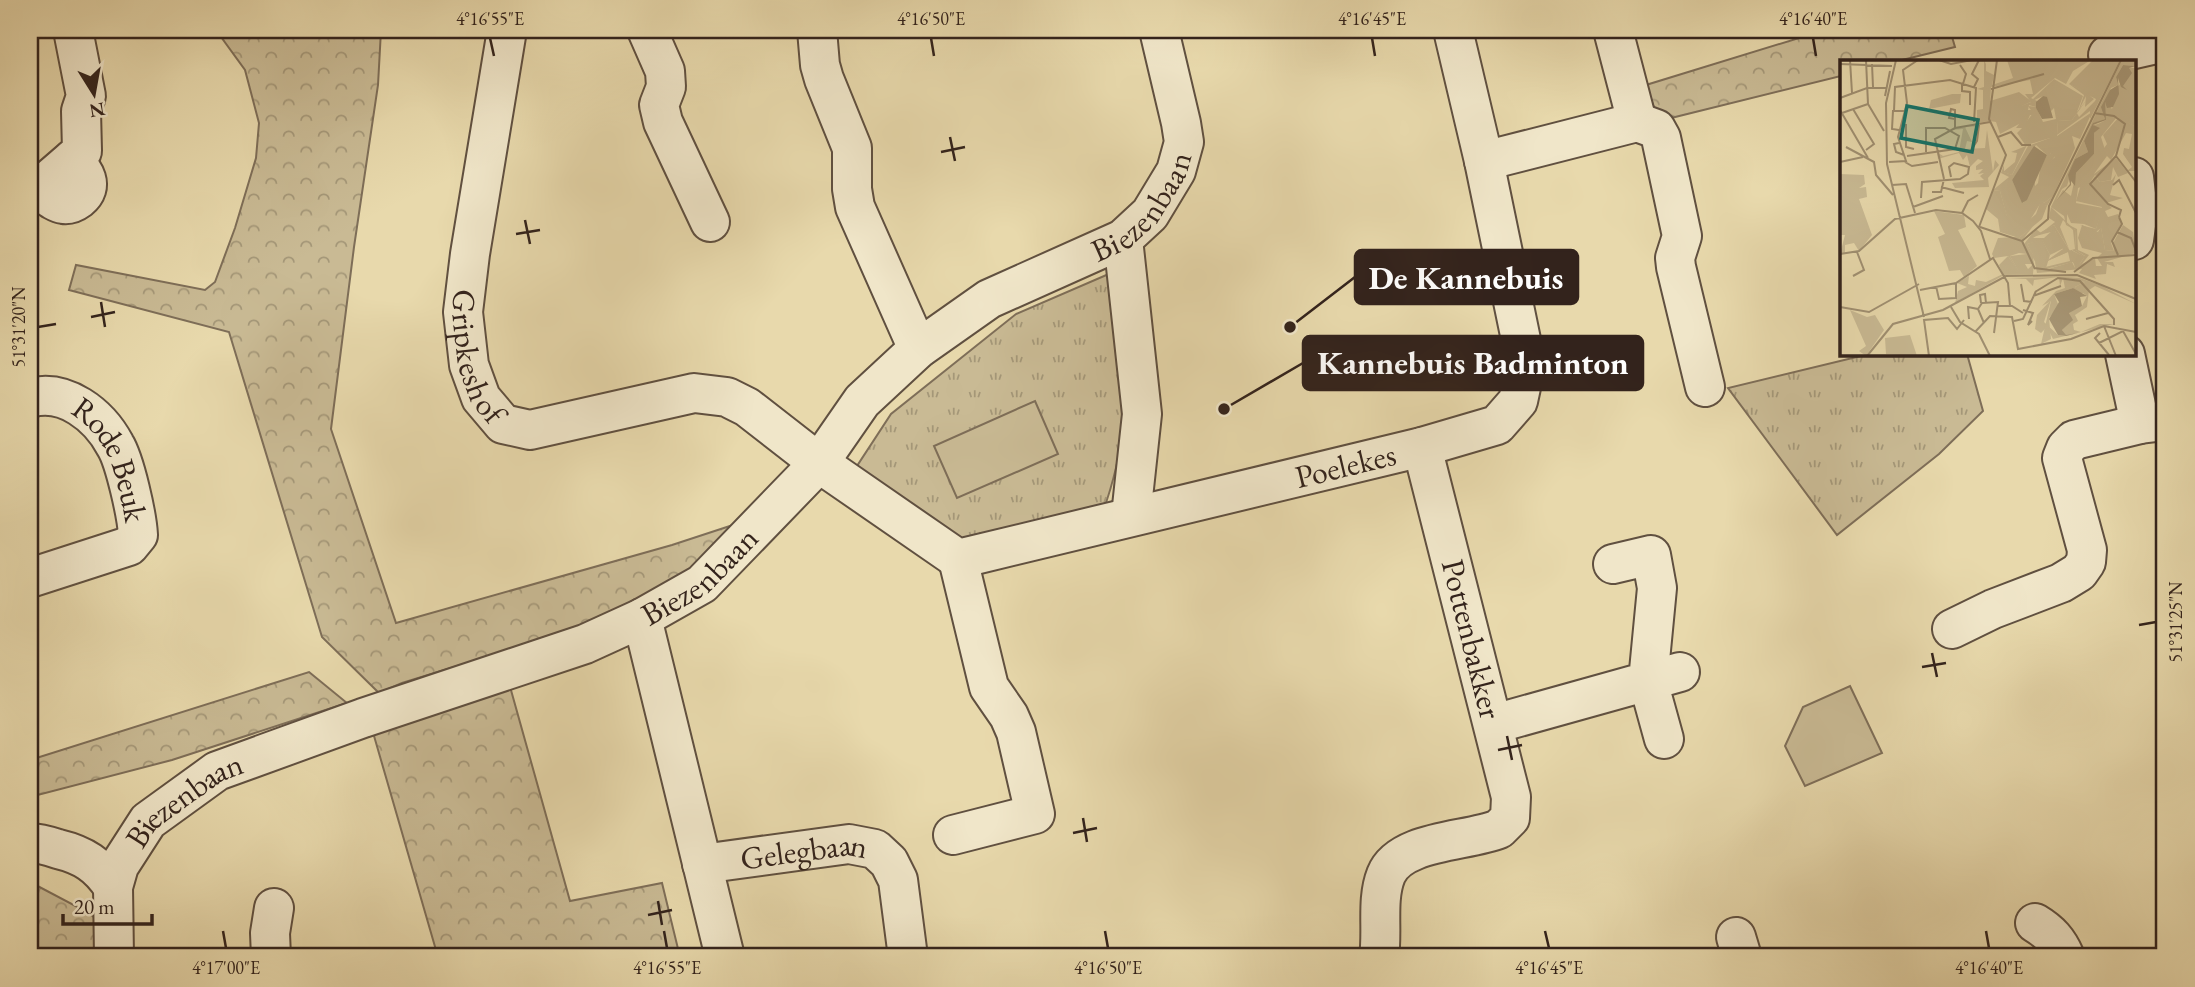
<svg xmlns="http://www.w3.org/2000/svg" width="2195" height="987" font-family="'EB Garamond',serif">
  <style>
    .grass { fill: url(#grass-tufts); stroke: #7e6e58; stroke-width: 2 }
    .forest { fill: url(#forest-crowns); stroke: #7e6e58; stroke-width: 2 }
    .green { fill: #c9ba94; stroke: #7e6e58; stroke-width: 2 }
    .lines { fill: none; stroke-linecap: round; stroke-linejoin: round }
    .minor-casing { stroke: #605040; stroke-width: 42 }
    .minor { stroke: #f0e6c9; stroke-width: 38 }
    .ticks { fill: none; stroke: #33231c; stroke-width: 2.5 }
    .labels { text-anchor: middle; stroke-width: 5; stroke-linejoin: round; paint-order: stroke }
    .street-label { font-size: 32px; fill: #33231c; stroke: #f0e6c9 }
    .inset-road { fill: none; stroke: #a09072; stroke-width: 2 }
    .view { fill: #0f766e; fill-opacity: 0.15; stroke: #0f766e; stroke-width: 3.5 }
    .inset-edge { fill: none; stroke: #33231c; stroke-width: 3.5 }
    .leader { fill: none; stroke: #33231c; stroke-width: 2.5 }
    .callout-dot { fill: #33231c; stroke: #f0e6c9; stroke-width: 2.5 }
    .callout { fill: #33231c; stroke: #33231c; stroke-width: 2.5 }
    .callout-label { font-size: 33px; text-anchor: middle; font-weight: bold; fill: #fff }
    .neatline { fill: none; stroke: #33231c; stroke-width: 2.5 }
    .ticks-label { font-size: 18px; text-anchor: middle; fill: #33231c }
  </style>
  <defs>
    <pattern id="grass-tufts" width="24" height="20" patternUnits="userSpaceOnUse" patternTransform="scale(1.75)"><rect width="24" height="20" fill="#c9ba94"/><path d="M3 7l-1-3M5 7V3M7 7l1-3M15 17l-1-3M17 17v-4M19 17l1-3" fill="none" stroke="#a49778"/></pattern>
    <pattern id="forest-crowns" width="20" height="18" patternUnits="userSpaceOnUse" patternTransform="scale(1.75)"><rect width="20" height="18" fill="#c9ba94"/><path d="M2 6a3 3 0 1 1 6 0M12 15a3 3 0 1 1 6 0" fill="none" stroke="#a49778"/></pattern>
  </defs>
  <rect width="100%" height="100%" fill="#e8d9ac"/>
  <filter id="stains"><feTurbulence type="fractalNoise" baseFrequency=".00286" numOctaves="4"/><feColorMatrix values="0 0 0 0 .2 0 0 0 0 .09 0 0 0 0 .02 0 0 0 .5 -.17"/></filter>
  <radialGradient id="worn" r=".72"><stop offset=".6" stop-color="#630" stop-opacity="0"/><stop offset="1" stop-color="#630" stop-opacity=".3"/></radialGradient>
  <path class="grass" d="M1111 273C1116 321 1127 387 1122 434 1119 461 1112 486 1103 512L980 543 943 539 903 518 857 466 891 414 1016 314Z
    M1869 354H1967L1983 411 1939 454 1837 535 1728 388Z"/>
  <path class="forest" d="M216 30H381L378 85 354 247 331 429 396 623 672 545 736 524 698 564 607 620 402 683 379 693 322 637 229 332 69 290 76 265 205 290 215 282 235 228 256 158 259 123 245 70Z
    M1825 30H1950L1955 47 1898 61H1842L1841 76 1659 121 1646 85Z
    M309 672 347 703 172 760 30 797V760Z
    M509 683 570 901 662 883 680 957H438L372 729Z
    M30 882 89 913 96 919 95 957H30Z"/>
  <path class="green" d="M1035 401 1058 454 957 498 934 446Z
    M1850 686 1882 753 1805 786 1785 746 1803 707Z"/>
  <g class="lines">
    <defs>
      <g id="minor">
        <path id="s1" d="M507 30 470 254 463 312 469 365 481 398 503 424 530 430 694 393 727 397 747 407 819 463 958 559 1422 447 1497 425 1518 401 1526 364 1484 161 1453 30"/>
        <path d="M647 30 665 71 666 87 659 105 663 122 710 222"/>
        <path d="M817 30 820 65 824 79 852 148V189L855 207 918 349"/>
        <path d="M1613 30 1637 122"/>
        <path d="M2108 55 2165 42"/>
        <path d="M1484 161 1637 122 1656 129 1661 138 1682 236 1675 258 1676 267 1705 387"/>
        <path d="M2134 177 2138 211 2134 240"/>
        <path d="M38 190C45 194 55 203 63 204 69 205 75 202 79 199 95 186 84 171 73 159"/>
        <path d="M30 196 82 151 81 111 86 96 73 30"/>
        <path d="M1123 239 1142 414 1131 516"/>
        <path d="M2125 354 2140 424"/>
        <path id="s2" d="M30 398C65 388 99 415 115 445 125 461 137 516 138 535L129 546 30 578"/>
        <path d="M642 618 725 957"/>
        <path d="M1952 629 1993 609 2061 583 2079 572 2086 562 2087 550 2062 458 2066 448 2074 440 2140 424 2165 421"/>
        <path d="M1494 724 1648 681 1657 588 1651 555 1613 564"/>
        <path d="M1664 739 1648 681 1680 672"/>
        <path d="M953 835 1035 814 1016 732 1009 716 989 687 958 559"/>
        <path d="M30 843C39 843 49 846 58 849 83 855 99 865 113 887"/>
        <path id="s3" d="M702 864 849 844 875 849 889 862 898 880 908 957"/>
        <path d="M2035 923C2050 932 2058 941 2065 957"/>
        <path d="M1736 937 1742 957"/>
        <path id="s4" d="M114 957 113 887 119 866 148 821 217 771 363 718 585 644 642 618 702 584 819 463 862 401 918 349 989 299 1123 239 1150 214 1176 171 1184 142 1181 123 1159 30"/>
        <path d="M271 957 270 933 274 908"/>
        <path d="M1379 957C1383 931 1376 900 1386 875 1400 840 1467 842 1499 829L1510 818 1511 797 1422 447"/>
      </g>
    </defs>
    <use href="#minor" class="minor-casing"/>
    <use href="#minor" class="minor"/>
  </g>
  <path class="ticks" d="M490 38 494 56M931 38 934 56M1372 38 1375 56M1813 38 1816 56M950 137 955 161M941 152 965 147M525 220 530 244M516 234 540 230M101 302 105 327M91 317 115 312M38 327 56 324M2139 625 2156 622M1932 653 1937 677M1922 667 1946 663M1507 736 1512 760M1498 750 1522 745M1083 818 1087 842M1073 833 1097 828M658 901 662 925M648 915 672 910M223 931 226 948M664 931 667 948M1105 931 1108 948M1545 931 1549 948M1986 931 1989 948"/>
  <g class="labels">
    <g class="street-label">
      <text dy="11" stroke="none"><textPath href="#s4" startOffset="1342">Biezenbaan</textPath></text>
      <text dy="11" stroke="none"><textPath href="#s1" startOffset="332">Gripkeshof</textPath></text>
      <text dy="11" stroke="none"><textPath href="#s1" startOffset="1318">Poelekes</textPath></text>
      <text dy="11" stroke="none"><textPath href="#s2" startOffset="116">Rode Beuk</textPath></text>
      <text dy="11" stroke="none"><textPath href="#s4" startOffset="754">Biezenbaan</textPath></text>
      <text transform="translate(1472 639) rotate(76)" y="11">Pottenbakker</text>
      <text dy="11" stroke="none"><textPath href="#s4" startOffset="187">Biezenbaan</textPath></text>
      <text dy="11" stroke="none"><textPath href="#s3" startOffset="103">Gelegbaan</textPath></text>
    </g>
  </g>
  <g transform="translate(1840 60)">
    <rect width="296" height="296" fill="#e8d9ac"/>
    <path d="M253 0H280L267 26 249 34 229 24ZM282 0H296V6L283 5 276 17 278 25 271 28 263 47 266 42 272 49 278 32 267 39 280 24 278 18 282 27 289 8H296V67L277 57 261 77 267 96 254 114 276 98 288 113 278 117 273 107 271 120 260 122 255 115 249 124 238 128 236 143 263 148 256 169 244 164 231 163 227 154V164L237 169 238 190 249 195 242 204 255 198 256 206H262L257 198 262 193 242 188 238 178 242 165 258 172 261 167 265 190 274 191 273 183 283 165 293 172 296 193 264 202H273L275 207 267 204 266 214 254 215 256 219 239 213 242 209 197 213 195 202 208 209 232 202 235 208 231 190 245 197 239 205 245 196 236 190 235 170 226 165 224 156 211 147ZM263 49 266 60 258 64 254 65 252 71 259 68 254 73V94L236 113 231 136 223 130 216 141 222 129 227 126 235 99 248 92 244 81 254 63 265 59ZM214 19 243 36 237 52 248 38 232 60 218 61 217 76 252 52 240 79 232 76 235 88 213 136 204 143 189 132 198 123 200 109 215 97 210 93V78L187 85 172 115 163 112 175 102 177 93 171 92 186 86 177 73 182 68H176L179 64 160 74 156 62 150 61V41L179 32 191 41ZM203 36 211 51 214 48 216 59 203 62 196 47 188 46 193 53 187 61 182 46ZM0 114 24 115 25 124 19 128 26 127 27 137 19 139 32 175 19 191 14 183 5 185V193L0 194 5 175H0ZM153 130 160 131 167 156 184 160 176 177 160 172 158 159 146 149ZM94 151 124 155 126 167 118 170 137 206 124 217 120 210 109 211 98 177 105 174ZM214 165 230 191 205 202 223 189 215 171 192 177ZM187 194 191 200 185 204 188 209 194 204 193 214 164 215 115 243 118 231 127 227 117 223 129 216 128 224 135 226 136 220 146 222 163 214 159 205 168 196 179 212 170 196ZM219 217 194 220 193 226 186 219 167 218 225 217 240 218 262 226 296 244 255 226 249 230 247 247 235 255 238 261 233 264 234 270 241 272 260 264H274L213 279 207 267 201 273 195 269 197 255 211 240 204 262 218 275 226 276 222 270 232 260 227 248 229 252 242 246 247 236 235 227 245 222 223 218 220 226ZM10 250 27 257 35 255 44 270 26 296 19 291 26 286Z" fill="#c9ba94" fill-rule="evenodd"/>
    <path d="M144 0 146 4V11L154 15 152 25 173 18 167 0H251L233 11 226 24 215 18 191 38 197 41 196 47 189 45 188 50H194L197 55H190L187 62 181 46 191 42 185 34H193L190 20 151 27 149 61 137 63V50L143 49V30L137 29 144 27ZM265 21 267 26 250 59V51L217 75 218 61 232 60 237 53 239 57 255 41 256 39 250 36 254 39 245 47 246 36 238 52 244 35 229 24 249 33ZM279 57 296 67V111H287L292 107 283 94 284 88 289 89 292 74 286 73 271 100 262 91 267 84 263 75ZM138 66 139 71 137 67H125L132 82 127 81 125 89 145 88 147 70 153 112 155 100 159 105 148 118 149 127 115 128 112 123 144 120 140 116 144 113 138 114 143 109 136 110V106L143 101 138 99 130 107 127 95 123 100 119 93 98 99 97 92 103 96 119 92 123 69 112 70 116 68ZM210 78V93L215 96 209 104 200 109 207 95 196 85 172 120 183 143 195 120V128L203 131 207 124 214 126H208L201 134 195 133 204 143 213 136 207 146 200 144 179 178 194 165 183 179 184 184 196 169 201 173 215 162 209 158 211 147 235 170 236 190 246 197 240 205 244 197 232 190 235 207 233 202 206 209H199L193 198 194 204 188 210 193 204H184L190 200 187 194 179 193 170 196 180 213 162 209 177 210 168 196 154 198 152 194 158 178 176 177 172 172 183 161H168L160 131 153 130 169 117 161 113 164 105V112L172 115 188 86ZM223 160 233 170 235 189 217 194 205 202 228 192 230 201 201 208 187 184 202 180 210 195 224 188 214 169 204 178H193L214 165 229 189 220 167ZM276 114 270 135 283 138 266 143 272 148 265 151 268 157 278 154 281 164 271 183 274 191 265 190 261 168 256 172 240 165 256 169 262 147 236 141 242 121 250 125 255 116 260 122 272 120ZM223 218 245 222 235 227 245 232 238 235 233 228 214 234 222 254 218 258 214 252 209 258 211 279 201 284 211 241 202 246 216 231 225 228Z" fill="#c9ba94" fill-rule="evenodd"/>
    <path d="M112 34H121L120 43 89 49 91 40ZM200 143 207 146 202 159 179 178 174 173 196 154ZM202 179 210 195 206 208H200L187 184ZM70 275 77 296 46 294 45 278Z" fill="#c9ba94"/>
    <path d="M283 5 296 6 289 8 292 13 283 26 287 30 281 27 278 18 279 34 273 47 267 48 265 42 266 60 253 65 260 68 254 73V94L236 113 235 126 231 121V125L216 141 230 124 228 115 235 99 248 92 244 81 253 63 265 59 261 47 270 30 278 25 276 17ZM203 36 207 37 213 58 202 59 196 48V42ZM194 86 207 95 187 140 182 143 172 120ZM233 228 247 236 240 237 242 246 229 253 233 260 222 270 226 275 238 273 226 276 218 275 209 259 219 242 214 234Z" fill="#aa9b7b"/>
    <path class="inset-road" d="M10 0 12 33M26 0 28 44 44 71M56 0 46 43 47 104 84 257M99 0 111 4 132 0M0 4 52 6M32 4 33 27M120 5 126 14 123 24M122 23V31L130 32V45M134 27 138 19 132 14 139 0M151 29 204 14M45 36 50 11M0 38 27 28H46M13 49 34 84 26 90M0 50 28 98M54 51 55 27 110 20 136 28 134 62M2 53 28 44M254 53 274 56 285 64 276 96 250 124 268 144 281 150 279 157M115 59 109 58 111 49 115 50V68M66 64V87L74 89M59 70 52 69 53 51H65M158 77 171 72 182 85H191M59 83 54 84 56 92 64 95M6 87 34 102 36 115 53 135M130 92 137 81 139 65M67 96 115 89 119 76 105 68H86V92M276 96 296 122M0 102 23 97M49 102 66 101 58 77 67 43 63 10 78 0M65 102 72 106 98 102M104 119 95 79 115 68 150 62M52 125 66 124 75 153M273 125 279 120 296 153M101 127 124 133M92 132H101L104 119M81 138 82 122 120 119 128 114 129 107 114 103 109 107 111 117M73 147 103 136M122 153 128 141 138 135M139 167 166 95 149 59 157 0M140 167 182 181 195 209M277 172 291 178 296 191M182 181 208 159 209 146 281 0M0 194 19 191 55 159 96 150 122 153 133 161 141 171 150 199M278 195 272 181 282 164 279 157M194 208 226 212M234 212 253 198 296 195M13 216 24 210 17 192M181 224 184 241 192 242M96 226 99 239 116 238V223M80 230 116 223 153 198 168 223 170 246M195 232 218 218 240 221 274 259V265M193 236 221 226M141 243 140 235 145 234 146 243M158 246H172L183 253M0 247 29 252 79 224M111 247 120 262 139 274 150 296M183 250 193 253 188 265 192 261M129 259 128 247 138 249M246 259 268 253M174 261 183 259 196 231M144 263 138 249 142 243 158 242 154 273M264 266 276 296M135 272 150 256 172 257 178 289 231 279 264 266 296 272M260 273 255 278 269 295M259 283 283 271 296 294M27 296 53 264 103 250 166 216 237 215 296 239M89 296 84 260 108 258 117 269 124 260"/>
    <path class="view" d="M67 46 138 60 132 92 61 78Z"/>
    <rect width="296" height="296" class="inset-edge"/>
  </g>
  <path class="leader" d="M1290 327L1355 277M1224 409L1303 363"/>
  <g class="callout-dot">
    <circle cx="1290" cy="327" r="7"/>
    <circle cx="1224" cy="409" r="7"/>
  </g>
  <g class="callout">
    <rect x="1355" y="250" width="223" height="54" rx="7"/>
    <rect x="1303" y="336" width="340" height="54" rx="7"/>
  </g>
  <g class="callout-label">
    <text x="1466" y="289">De Kannebuis</text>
    <text x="1473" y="374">Kannebuis Badminton</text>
  </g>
  <rect width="2195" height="987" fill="none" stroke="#e8d9ac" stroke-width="77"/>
  <g transform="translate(94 94) rotate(169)" stroke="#f0e6c9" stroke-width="5" paint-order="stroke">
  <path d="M0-5L12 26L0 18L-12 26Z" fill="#33231c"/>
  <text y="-10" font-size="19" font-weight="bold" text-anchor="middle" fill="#33231c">N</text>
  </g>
  <path d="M63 914v10h89v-10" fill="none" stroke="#33231c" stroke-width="3.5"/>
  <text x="74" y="914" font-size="21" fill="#33231c" stroke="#f0e6c9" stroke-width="5" paint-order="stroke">20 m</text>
  <rect x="38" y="38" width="2118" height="910" class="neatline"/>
  <g class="ticks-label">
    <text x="490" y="25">4°16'55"E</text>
    <text x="931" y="25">4°16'50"E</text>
    <text x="1372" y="25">4°16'45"E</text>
    <text x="1813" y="25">4°16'40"E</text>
    <text transform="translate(19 327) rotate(-90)" y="6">51°31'20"N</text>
    <text transform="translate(2176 622) rotate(-90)" y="6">51°31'25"N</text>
    <text x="226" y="974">4°17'00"E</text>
    <text x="667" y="974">4°16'55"E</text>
    <text x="1108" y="974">4°16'50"E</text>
    <text x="1549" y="974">4°16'45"E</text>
    <text x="1989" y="974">4°16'40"E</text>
  </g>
  <rect width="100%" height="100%" filter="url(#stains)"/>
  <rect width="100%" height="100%" fill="url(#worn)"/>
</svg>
